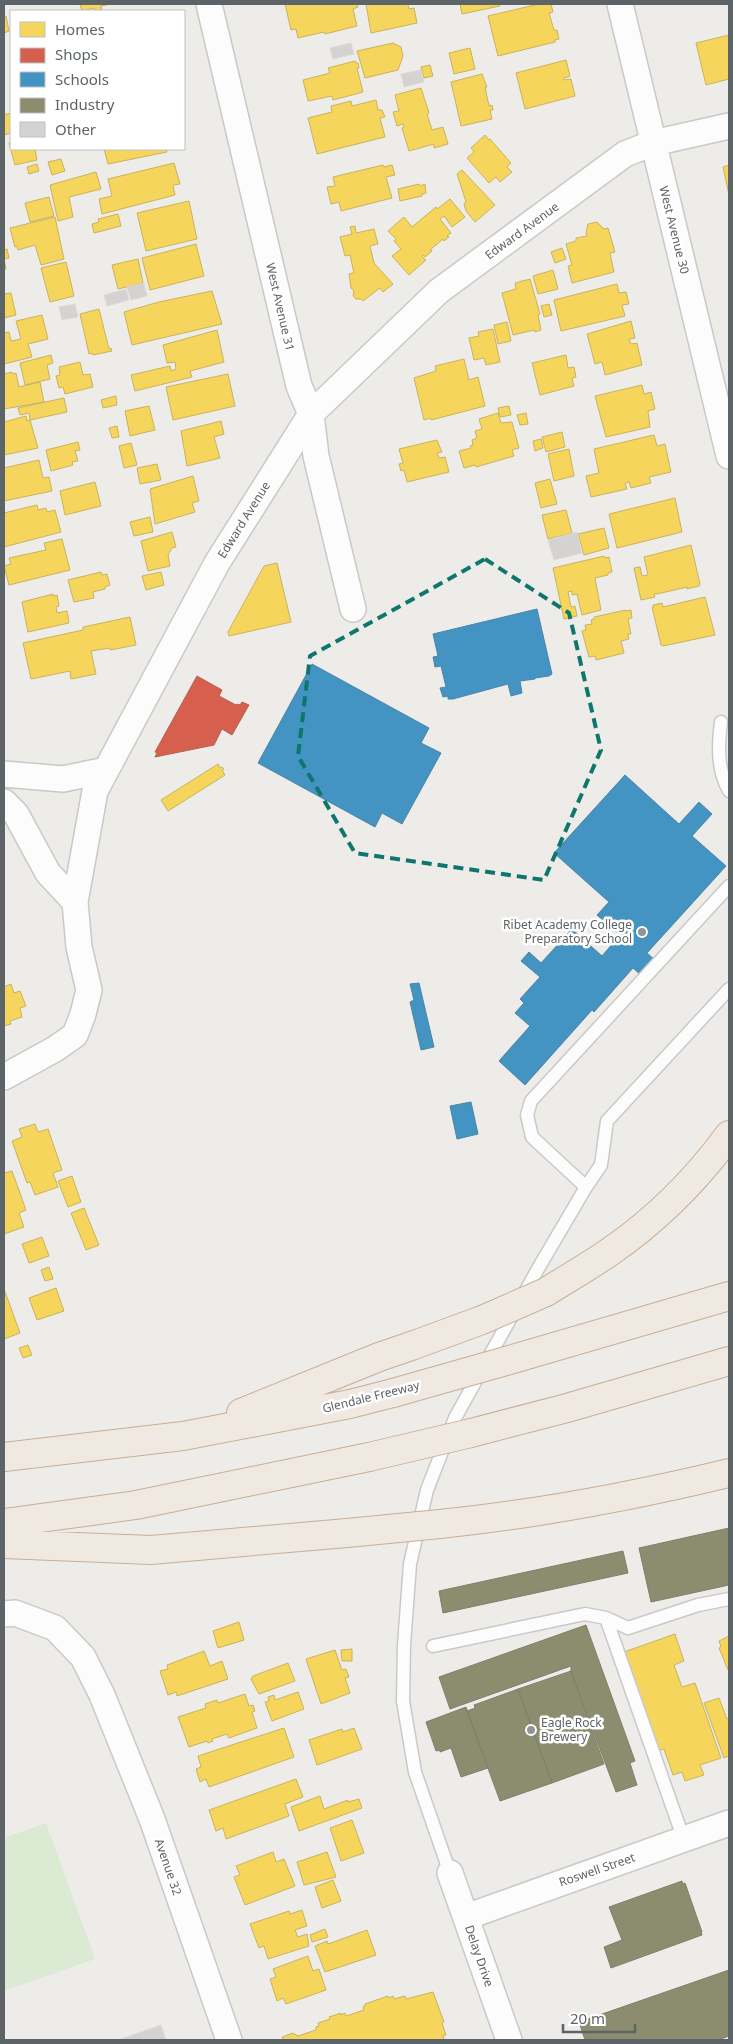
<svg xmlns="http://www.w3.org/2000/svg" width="733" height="2044" font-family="'Noto Sans',sans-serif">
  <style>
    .grass { fill: #daead3 }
    .homes { fill: #f6d55c; stroke: #c8b35f }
    .shops { fill: #d6604d; stroke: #b26155 }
    .schools { fill: #4393c3; stroke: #4b85a7 }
    .industry { fill: #8c8c6e; stroke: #7e806c }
    .building { fill: #d5d3d1; stroke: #dedbd8 }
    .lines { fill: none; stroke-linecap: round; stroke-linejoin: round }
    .lane-casing { stroke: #c8c9c8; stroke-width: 15 }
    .street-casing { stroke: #c8c9c8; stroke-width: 28 }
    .highway-casing { stroke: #c7ae95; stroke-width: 30 }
    .lane { stroke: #fcfcfc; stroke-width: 12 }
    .street { stroke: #fcfcfc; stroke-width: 25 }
    .highway { stroke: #f0e9e2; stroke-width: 28 }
    .highway-bridge-casing { stroke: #c7ae95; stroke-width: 30; stroke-linecap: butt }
    .highway-bridge { stroke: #f0e9e2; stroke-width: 28 }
    .marked { fill: none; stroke: #0f766e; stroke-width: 4; stroke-dasharray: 10 6; stroke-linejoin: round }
    .poi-dot { fill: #909494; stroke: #fff; stroke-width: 2 }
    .labels { text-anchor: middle; stroke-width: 5; stroke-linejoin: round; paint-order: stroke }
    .street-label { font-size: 12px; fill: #5d6467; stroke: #fff }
    .poi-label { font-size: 12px; fill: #5d6467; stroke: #fff; text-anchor: end }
  </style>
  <rect width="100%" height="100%" fill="#eeece9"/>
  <path class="grass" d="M46 1823 95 1959 4 1991V1838Z"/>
  <path class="homes" d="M80 4H111L101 6 102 10 96 11 94 8 82 11Z
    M285 4H357L358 7 353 9 357 26 325 34 324 32 298 38 296 29 291 30Z
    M366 4H408L409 9 414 8 417 23 371 33Z
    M460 4H499L500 6 462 14Z
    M539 4H551L553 12 549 13 554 30H557L559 39 555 40V42L498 56 488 16Z
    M6 16 9 31 4 33V17Z
    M729 35V79L706 85 696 43Z
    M393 43 401 47 403 56 398 70 365 78 357 51Z
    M470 48 475 69 454 74 449 53Z
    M566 60 570 76 564 78V80L571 79 575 96 525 109 516 73Z
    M355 61 356 63H358L359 68H357L363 92 333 100 332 96 308 101 303 80 330 73 328 68Z
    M430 65 433 76 424 78 421 67Z
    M482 74 487 87H485L489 106 492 105 493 110H490L492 119 461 126 451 82Z
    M421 88 429 113 427 114 432 130 443 127 448 144 434 148V144L409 151 402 128 404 127 403 124 397 126 393 112 399 111 395 95Z
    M376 100 378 110H382L385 117 380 118 385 137 317 154 308 118 332 112 331 106 351 101 352 106Z
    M11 113V133L4 135V115Z
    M485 135 489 140 490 139 511 163 507 167 512 172 500 182 496 177 489 183 467 158 474 152 471 148Z
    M11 142V149H35L37 160 15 165 9 143Z
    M104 149H166L167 152 108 164Z
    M61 159 65 171 52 175 48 162Z
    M174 163 180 184 173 185 175 195 102 214 99 199 112 196 108 179Z
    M37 164 39 171 29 174 27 167Z
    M383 165 384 167 392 165 395 175 386 177 392 198 341 211 339 202 331 204 327 187 335 186 333 177Z
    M729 165V195L723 167Z
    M462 170 495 205 475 222 466 211 464 204 466 202 457 174Z
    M96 172 101 189 69 197 73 217 58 221 50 185Z
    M419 184 420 186 425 184 426 193 422 194V196L400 201 398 189Z
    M49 197 54 216 30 222 25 203Z
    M450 199 465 217 452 227 444 216 440 219 451 233 447 236 449 237 444 241 443 239 430 250 432 251 425 257 424 255 422 256 426 260 409 275 392 256 401 249 394 241 396 239 388 231 404 217 412 227 436 207 437 209Z
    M189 201 197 239 146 251 137 213Z
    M118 214 121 226 94 233 92 224 99 222 98 219Z
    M55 217 64 259 41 265 35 245 18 250 17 246 15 247 10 228Z
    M597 222 604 229 608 228 615 252 610 253 614 272 572 283 568 266 572 265 566 244 576 241V238L587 236 586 233 588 224Z
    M355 226 356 233 374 229 378 244 370 246 374 263 393 284 383 292 380 288 363 301 361 299H356L353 296 354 291 351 288 349 274 354 273 350 255 345 256 340 237 352 234 350 227Z
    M196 244 204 276 150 290 142 258Z
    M562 248 566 259 555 263 551 252Z
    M7 249 9 258 4 259 6 269H4V250Z
    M138 259 143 283 118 289 112 265Z
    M66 262 74 296 50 302 41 268Z
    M553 270 558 289 538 294 533 276Z
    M530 279 540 314 538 315 541 330 535 332 534 330 513 335 502 293 516 289 515 283Z
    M617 284 619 293 626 292 629 304 622 305 625 316 561 331 554 300Z
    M212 291 222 324 132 345 124 312 159 302Z
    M11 293 16 315 4 318V294Z
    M549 304 552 315 544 317 541 306Z
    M99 309 109 349 111 348 112 351 93 355 92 353 89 354 80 314Z
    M42 315 48 339 28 344 32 357 4 364V333L9 332 11 341 21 339 16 321Z
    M631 321 635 338 629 339 631 344 637 343 642 365 605 375 602 362 595 364 587 334Z
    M507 322 511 341 498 344 494 325Z
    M493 329 500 362 486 365 484 358 474 360 469 338 479 336 478 332Z
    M217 330 224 362 190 371 192 377 135 391 131 375 170 366 171 371 176 369 175 362 167 363 163 345Z
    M51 355 53 363 47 365 50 379 25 385 20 363Z
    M566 355 568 368 574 367 576 377 572 378 574 386 540 395 532 363Z
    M464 359 469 380 478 377 485 406 431 420 430 418 424 420 414 378 436 371 435 366Z
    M80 362 83 375 90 374 93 387 65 394 63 387 59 388 56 376 60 375 59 367Z
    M12 372 13 374 16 373 19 387 40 382 44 402 4 409V374Z
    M228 374 235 406 173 420 166 387Z
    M642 385 644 394 651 392 655 409 648 411 650 427 606 437 595 396Z
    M116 396 117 405 103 408 101 400Z
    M64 398 67 412 30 420 29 413 20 415 18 408Z
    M149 406 155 430 130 436 125 411Z
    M509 406 511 415 500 417 498 408Z
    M498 413 501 423 512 422 519 448 512 450 514 456 476 467 475 465 464 468 459 451 471 448 470 446 473 445 472 440 477 438 475 431 482 429 479 419Z
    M526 413 528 424 520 425 517 415Z
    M26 416 27 421 30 420 38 448 4 455V422Z
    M221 421 224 434 214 437 220 458 187 466 181 431Z
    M117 426 119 437 112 438 109 428Z
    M562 432 565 447 546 452 542 437Z
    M654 435 657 446 665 444 671 472 649 477 651 483 631 488 629 482 625 483 627 489 591 497 586 476 599 473 594 449Z
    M541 439 543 448 535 451 533 441Z
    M437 440 442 452 437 453 439 458 445 457 449 472 407 482 404 470 401 471 399 464 403 463 399 449Z
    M78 442 80 450 75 451 78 461 72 462 73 465 51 471 46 450Z
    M131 443 137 465 124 468 119 446Z
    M569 449 574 476 554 481 548 454Z
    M39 460 43 478 49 477 52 491 4 501V468Z
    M157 464 161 480 140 484 137 468Z
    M193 476 199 501 192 503 195 512 155 524 150 489Z
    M550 479 557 504 541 508 535 483Z
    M95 482 101 506 65 515 60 491Z
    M675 498 682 532 617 548 609 514Z
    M37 505 38 510 46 508 47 512 55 510 61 532 4 547V513Z
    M566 510 572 533 548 539 542 515Z
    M150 517 153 532 134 536 130 522Z
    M604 528 609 548 584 555 578 534Z
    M172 532 176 547 172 548 168 555 170 566 148 571 141 541Z
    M62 539 70 570 9 585 4 566 11 564 9 558 46 550 44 543Z
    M691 545 700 584 699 586 687 589V587L657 594H654L655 597 641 600 634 568 640 567 642 576 648 575 644 557Z
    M604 556 605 558 609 557 612 572 608 573V575L595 578 601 610 582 615 577 594 572 595V591L568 592 571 607 575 606 577 616 564 619 553 568Z
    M277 563 291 622 229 636 228 632 264 566Z
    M101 572 102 575 107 574 110 585 105 587V589L93 592 94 598 74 602 68 580Z
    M161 572 164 585 146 590 142 576Z
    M53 594V596L57 595 59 606 56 607 57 613 67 611 69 623 28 632 22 602Z
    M705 597 715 635 663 646 661 645 652 607H654L653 605 662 603 663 607Z
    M626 610V611L631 610 632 618 628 619 631 634H628L629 639 621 641 624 653 596 660 595 656 589 657 582 631 586 630 585 625 592 624 591 620 594 619V617Z
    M130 617 136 645 110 650V648L91 651 96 674 71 679 70 671 31 679 23 643 83 630V627Z
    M218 764 220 768 222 767 224 769 222 770 225 775 168 811 161 800Z
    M11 984 14 993 20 991 26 1006 20 1008 22 1017 10 1021 11 1024 4 1026V987Z
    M35 1124 38 1132 48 1129 62 1170 53 1173 58 1187 35 1195 30 1182 27 1183 12 1141 22 1137 19 1129Z
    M12 1171 26 1210 19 1213 24 1227 4 1234V1173Z
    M72 1176 81 1202 68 1207 58 1181Z
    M84 1208 99 1245 86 1250 71 1213Z
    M42 1237 49 1256 29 1263 22 1244Z
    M49 1267 53 1279 45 1281 41 1270Z
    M56 1288 64 1311 37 1320 29 1298Z
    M4 1289 20 1333 4 1339Z
    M28 1345 32 1355 23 1358 19 1348Z
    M239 1622 244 1640 218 1648 213 1631Z
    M675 1634 684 1661 674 1665 682 1687 695 1683 721 1758 700 1765 704 1775 685 1781 682 1772 673 1775 664 1749 657 1751 624 1652Z
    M729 1636V1669L728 1670 719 1648 721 1647 719 1641Z
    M352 1649V1661H342L341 1650Z
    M335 1650 342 1670 346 1669 349 1677 345 1678 350 1693 321 1704 306 1659Z
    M204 1651 210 1666 222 1661 228 1679 177 1696 176 1692 168 1695 160 1671 168 1669 167 1665Z
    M288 1663 295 1681 259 1694 251 1679 253 1676Z
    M298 1692 304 1709 272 1721 265 1702 269 1701 268 1697 274 1695 275 1700Z
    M245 1694 249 1706 253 1705 255 1711 252 1712 257 1728 229 1738 227 1734 212 1739 213 1741 208 1743 207 1741 189 1747 178 1717 206 1708 205 1704 217 1700 218 1703Z
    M719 1698 727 1719 729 1718V1756L724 1758 704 1703Z
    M284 1728 294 1757 209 1787 206 1779 200 1782 196 1769 201 1767 198 1756Z
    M354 1728 362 1749 317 1765 309 1740 342 1729 343 1732Z
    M296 1779 303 1797 285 1804 289 1816 226 1839 223 1828 216 1831 209 1810Z
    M320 1796 324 1809 348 1800V1802L359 1799 362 1808 299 1831 291 1807Z
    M352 1820 364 1853 341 1861 330 1828Z
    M273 1852 276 1862 284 1859 295 1886 245 1905 234 1877 240 1875 236 1866Z
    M327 1852 336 1877 304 1885 297 1862Z
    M333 1880 341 1901 322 1908 315 1887Z
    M302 1910 307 1926 295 1930 298 1937 307 1934 309 1946 268 1959 264 1946 259 1948 250 1924 289 1911 290 1914Z
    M325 1929 328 1937 312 1942 310 1935Z
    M367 1930 376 1955 325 1972 315 1946 327 1941 328 1944Z
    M308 1956 313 1971 319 1969 326 1990 286 2004 283 1998 277 2001 270 1979 276 1977 273 1969Z
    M433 1992 444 2022 442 2023 446 2035 443 2036 444 2040H281L283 2039 282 2037 293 2033 298 2036 316 2030V2027L319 2026 318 2023 330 2019 329 2017 341 2013V2015L345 2013 346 2016 364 2010 363 2007 365 2006V2004L388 1996 389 1998 393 1996 394 1999 405 1996 406 1999Z"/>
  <path class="shops" d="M197 676 222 690 219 696 236 705 237 704 240 705 242 702 249 705 232 735 222 729 214 745 155 757 157 753 155 752Z"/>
  <path class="schools" d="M537 609 552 674 549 676 535 678V679L520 681 522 693 511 696 508 684 453 699H448V696L443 697 440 688 446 687 441 666 435 667 433 657 438 656 433 634Z
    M312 664 429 728 421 743 441 753 402 824 382 813 375 827 258 763Z
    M625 775 679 824 699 802 712 814 692 836 726 866 647 953 656 961 642 976 633 968 594 1012 592 1010 525 1085 499 1061 530 1026 515 1013 524 1003 520 999 540 977 521 961 529 952 541 963 572 929 602 956 620 935 597 915 609 902 554 853Z
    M419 983 434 1047 421 1050 410 1002 414 1000 410 984Z
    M471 1102 478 1134 457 1139 450 1106Z"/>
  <path class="industry" d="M729 1528V1585L651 1602 639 1548Z
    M623 1551 628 1573 443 1613 439 1591Z
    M586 1625 635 1761 630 1763 637 1785 616 1792 571 1671V1666L450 1709 439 1677Z
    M571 1671 604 1764 552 1783 518 1689Z
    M518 1689 552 1783 500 1801 467 1711 475 1708 474 1705Z
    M466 1707 488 1768 461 1777 451 1748 440 1752V1750L436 1751 426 1722Z
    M682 1881 683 1884 685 1883 702 1932H701L702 1935 611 1968 604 1947 622 1940 609 1907Z
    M729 1970V2036L718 2040H585L579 2022Z"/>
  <path class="building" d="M351 43 354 54 333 59 330 48Z
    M421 70 424 82 404 87 401 74Z
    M144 283 147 296 131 300 127 287Z
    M126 289 129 300 107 306 104 295Z
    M75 304 78 317 62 320 59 307Z
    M577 532 582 553 554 560 548 540Z
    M161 2025 166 2040H118Z"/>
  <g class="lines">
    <defs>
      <path id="lane" d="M721 722C718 746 717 769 729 791
        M586 1187 532 1137 527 1115 531 1101 729 886
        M606 1618 684 1840
        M433 1646 585 1614 606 1618 628 1628 698 1605 729 1599
        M450 1873 415 1772 403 1701 404 1645 410 1564 427 1490 455 1418 539 1267 586 1187 601 1165 607 1121 729 989"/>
      <path id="street" d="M209 4 299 386 311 414 316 456 353 609
        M620 4 729 456
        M4 774 63 779 106 770
        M4 802 16 814 48 873 75 902
        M4 1077 55 1049 75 1035 83 1014 89 990 79 947 75 902 95 791 217 563 311 414 439 291 625 154 653 143 729 126
        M4 1614 15 1613 55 1628 83 1657 102 1695 152 1819 229 2040
        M450 1873 509 2040
        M466 1917 729 1823"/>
      <path id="highway" d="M546 1292C568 1278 590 1266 611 1251 657 1219 696 1180 729 1135
        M506 1361 729 1296
        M241 1413 379 1357 414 1345
        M471 1433 567 1408 729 1361
        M4 1457 183 1436 350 1404 393 1393
        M4 1523 136 1505 369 1457
        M440 1524C537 1514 634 1496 729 1473
        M4 1544 151 1550 347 1533"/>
    </defs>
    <use href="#lane" class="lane-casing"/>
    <use href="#street" class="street-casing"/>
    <use href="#highway" class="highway-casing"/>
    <use href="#lane" class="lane"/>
    <use href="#street" class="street"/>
    <use href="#highway" class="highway"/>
    <defs>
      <path id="highway-bridge" d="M414 1345 482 1320 546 1292
        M393 1393 506 1361
        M369 1457 471 1433
        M347 1533 440 1524"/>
    </defs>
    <use href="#highway-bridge" class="highway-bridge-casing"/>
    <use href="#highway-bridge" class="highway-bridge"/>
  </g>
  <path class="marked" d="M485 559 569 613 601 750 544 880 355 853 298 756 310 656Z"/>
  <g class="poi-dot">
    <circle cx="642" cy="932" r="5"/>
    <circle cx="531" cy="1730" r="5"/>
  </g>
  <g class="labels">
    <g class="street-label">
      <text transform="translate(674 230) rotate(76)" y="4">West Avenue 30</text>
      <text transform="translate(522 231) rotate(-36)" y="4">Edward Avenue</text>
      <text transform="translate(280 307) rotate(77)" y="4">West Avenue 31</text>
      <text transform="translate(244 520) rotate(-58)" y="4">Edward Avenue</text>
      <text transform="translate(371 1397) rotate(-14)" y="4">Glendale Freeway</text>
      <text transform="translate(168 1867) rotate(71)" y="4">Avenue 32</text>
      <text transform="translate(597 1870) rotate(-19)" y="4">Roswell Street</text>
      <text transform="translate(479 1956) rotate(71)" y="4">Delay Drive</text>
    </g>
    <g class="poi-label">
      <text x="632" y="929">Ribet Academy College<tspan x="632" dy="14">Preparatory School</tspan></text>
      <text x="541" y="1727" text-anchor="start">Eagle Rock<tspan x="541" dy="14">Brewery</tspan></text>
    </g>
  </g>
  <rect width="733" height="2044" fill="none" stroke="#5d6467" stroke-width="10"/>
  <rect x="10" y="10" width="175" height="140" fill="#ffffff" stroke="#bec1c2"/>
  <rect x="20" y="22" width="25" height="15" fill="#f6d55c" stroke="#bec1c2"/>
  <text x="55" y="35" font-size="15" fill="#5d6467">Homes</text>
  <rect x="20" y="48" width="25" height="15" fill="#d6604d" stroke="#bec1c2"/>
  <text x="55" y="60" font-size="15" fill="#5d6467">Shops</text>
  <rect x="20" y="72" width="25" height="15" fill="#4393c3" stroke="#bec1c2"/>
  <text x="55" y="85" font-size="15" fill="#5d6467">Schools</text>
  <rect x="20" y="98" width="25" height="15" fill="#8c8c6e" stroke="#bec1c2"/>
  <text x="55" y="110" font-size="15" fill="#5d6467">Industry</text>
  <rect x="20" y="122" width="25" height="15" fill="#d5d3d1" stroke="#bec1c2"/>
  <text x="55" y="135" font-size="15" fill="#5d6467">Other</text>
  <path d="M563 2024v8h72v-8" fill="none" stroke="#5d6467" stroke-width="2.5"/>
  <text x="570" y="2024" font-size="15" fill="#5d6467" stroke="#ffffff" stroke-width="4" paint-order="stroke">20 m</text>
</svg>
